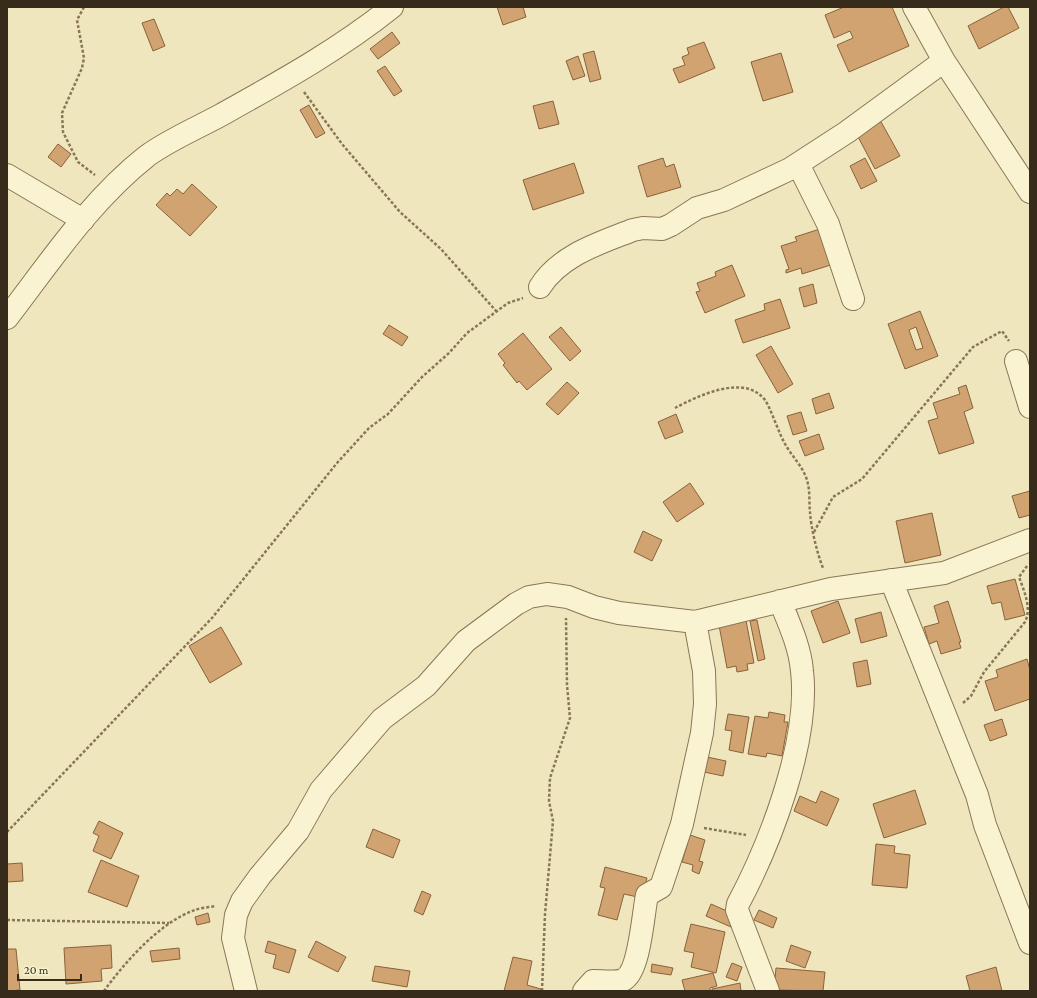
<svg xmlns="http://www.w3.org/2000/svg" width="1037" height="998" font-family="'Crimson Pro',serif">
  <style>
    .building { fill: #d0a371; stroke: #89623a; fill-rule: evenodd }
    .lines { fill: none; stroke-linecap: round; stroke-linejoin: round }
    .minor-casing { stroke: #897656; stroke-width: 24 }
    .tertiary-casing { stroke: #897656; stroke-width: 24 }
    .path { stroke: #897656; stroke-width: 2.5; stroke-dasharray: 3 2; stroke-linecap: butt }
    .minor { stroke: #faf3d1; stroke-width: 22 }
    .tertiary { stroke: #faf3d1; stroke-width: 22 }
  </style>
  <rect width="100%" height="100%" fill="#f0e6bd"/>
  <path class="building" d="M497 7H523L526 17 503 25Z
    M844 7H892L909 46 849 72 837 45 853 38 850 31 834 38 825 15Z
    M1004 7H1008L1019 28 979 49 968 26Z
    M154 19 165 46 153 51 142 23Z
    M392 32 400 43 378 59 370 49Z
    M704 42 715 68 679 83 673 69 685 65 682 57 689 54 687 48Z
    M594 51 601 79 590 82 583 54Z
    M781 53 793 92 763 101 751 62Z
    M578 56 585 76 573 80 566 61Z
    M385 66 402 91 394 96 377 71Z
    M553 101 559 124 539 129 533 106Z
    M309 105 325 133 316 138 300 110Z
    M880 120 900 156 875 169 856 133Z
    M58 144 71 154 61 167 48 157Z
    M663 158 666 167 674 164 681 187 647 197 638 166Z
    M865 158 877 181 861 189 850 166Z
    M574 163 584 193 533 210 523 180Z
    M192 184 217 207 190 236 156 205 167 193 170 196 177 189 183 194Z
    M826 227 837 263 802 274 801 268 786 273V270L789 269 781 246 797 241 795 237Z
    M732 265 745 296 705 313 696 292 700 291 697 283 716 276 715 272Z
    M813 284 817 303 804 307 799 288Z
    M780 299 790 328 743 343 735 320 765 310 764 304Z
    M920 311 938 356 905 369 888 324ZM916 327 923 348 916 350 909 330Z
    M389 325 408 337 402 346 383 334Z
    M561 327 581 351 570 361 549 337Z
    M523 333 552 369 527 390 519 381 517 383 503 365 505 363 498 354Z
    M771 346 793 384 778 393 756 355Z
    M567 382 579 393 558 415 546 404Z
    M966 385 973 408 964 412 974 443 939 454 928 421 938 418 933 403 960 394 958 388Z
    M829 393 834 408 816 414 812 399Z
    M801 412 807 431 793 435 787 416Z
    M676 414 683 432 665 439 658 422Z
    M819 434 824 449 805 456 799 441Z
    M690 483 704 504 677 522 663 502Z
    M1030 491V515L1019 518 1012 496Z
    M932 513 941 555 905 563 896 521Z
    M643 531 662 540 652 561 634 552Z
    M1015 579 1025 615 1005 620 1001 602 992 604 987 586Z
    M838 601 850 633 823 643 811 611Z
    M948 601 961 642H959L961 648 941 654 937 641 929 644 924 627 939 623 934 606Z
    M881 612 887 636 861 643 855 619Z
    M745 615 754 663 747 664 748 670 737 672 736 666 727 668 718 620Z
    M757 620 765 659 758 661 750 621Z
    M221 627 242 664 210 683 189 646Z
    M1027 659 1030 670V699L995 711 985 681 998 677 996 670Z
    M867 660 871 684 857 687 853 663Z
    M769 712 785 715 784 722H788L782 756 767 753 766 757 748 754 755 716 768 718Z
    M728 714 749 717 743 753 729 750 732 731 725 730Z
    M1002 719 1007 735 990 741 984 725Z
    M707 757 726 761 723 776 704 772Z
    M915 790 926 824 884 838 873 804Z
    M821 791 839 799 827 826 794 811 800 796 816 803Z
    M99 821 123 833 111 859 93 851 99 836 93 833Z
    M373 829 400 840 393 858 366 847Z
    M690 835 705 840 699 861 703 862 699 874 692 871 693 865 682 862Z
    M876 844 895 846 894 853 910 855 907 888 872 885Z
    M101 860 139 876 127 907 88 892Z
    M22 863 23 881 7 882V864Z
    M605 867 647 878 642 898 624 894 617 920 598 915 605 888 600 887Z
    M422 891 431 895 423 915 414 911Z
    M711 904 736 915 731 927 706 916Z
    M759 910 777 918 773 928 754 920Z
    M208 913 210 922 197 925 195 917Z
    M691 924 725 932 716 973 691 967 694 953 684 951Z
    M268 941 296 950 289 973 273 968 276 955 265 952Z
    M316 941 346 957 338 972 308 957Z
    M111 945 112 968 101 969 102 981 66 984 64 948Z
    M791 945 811 952 805 968 786 961Z
    M179 948 180 959 152 962 150 951Z
    M7 949H16L20 990 7 991Z
    M513 957 532 961 527 985 541 989 540 991H504Z
    M732 963 742 967 737 981 726 977Z
    M652 964 673 968 671 975 651 972Z
    M375 966 410 971 407 987 372 981Z
    M996 967 1002 991H970L966 976Z
    M776 968 825 972 823 991 774 990Z
    M713 973 717 986 710 988V991H685L682 980Z
    M740 983 741 991H712V989Z"/>
  <g class="lines">
    <defs>
      <path id="minor" d="M914 7 944 61 1030 192
        M798 164 828 224 853 299
        M7 175 83 220
        M540 287C560 255 600 243 633 230L643 228 662 229 671 225 697 208 724 200 790 169 847 132 944 61
        M1016 361 1030 407
        M891 580 977 795 985 825 1030 943
        M246 991 233 938 236 915 242 901 260 876 298 831 321 790 382 719 426 686 466 641 516 604 529 597 547 594 568 597 594 607 619 613 695 622 831 589 944 573 1030 540
        M584 991 593 981C602 981 615 983 623 980 640 972 643 913 647 895L661 887 682 824 702 733 705 704 704 671 695 622
        M768 991 737 910 738 904C771 842 810 740 802 671 800 647 789 623 780 601"/>
      <path id="tertiary" d="M7 318C50 262 91 200 147 156 167 141 199 127 221 115 280 82 340 49 392 7"/>
    </defs>
    <use href="#minor" class="minor-casing"/>
    <use href="#tertiary" class="tertiary-casing"/>
    <path class="path" d="M84 7 77 20 84 58 82 68 62 113 63 132 78 162 95 175
      M304 92 342 144 400 212 441 249 497 312
      M675 408C698 396 744 373 765 400 771 409 778 431 784 442 791 456 805 468 808 484 810 493 809 503 810 512 811 528 817 553 823 568
      M814 532 833 497 862 479 973 347 1002 331 1009 341
      M963 703 971 696 984 672 1025 622C1032 608 1024 591 1019 577L1027 566
      M704 828 746 835
      M7 832 212 618 337 463 369 428 388 414 422 377 449 353 467 333 508 303 523 298
      M7 920 169 923
      M104 991C125 962 160 922 195 910 201 908 209 907 216 906
      M542 991 545 914 553 821 549 801 550 778 570 718 567 685 566 618"/>
    <use href="#minor" class="minor"/>
    <use href="#tertiary" class="tertiary"/>
  </g>
  <rect width="1037" height="998" fill="none" stroke="#372c1b" stroke-width="16"/>
  <path d="M18 974v6h63v-6" fill="none" stroke="#372c1b" stroke-width="2"/>
  <text x="24" y="974" font-size="12" fill="#372c1b" stroke="#f7f0cd" stroke-width="3" paint-order="stroke">20 m</text>
</svg>
